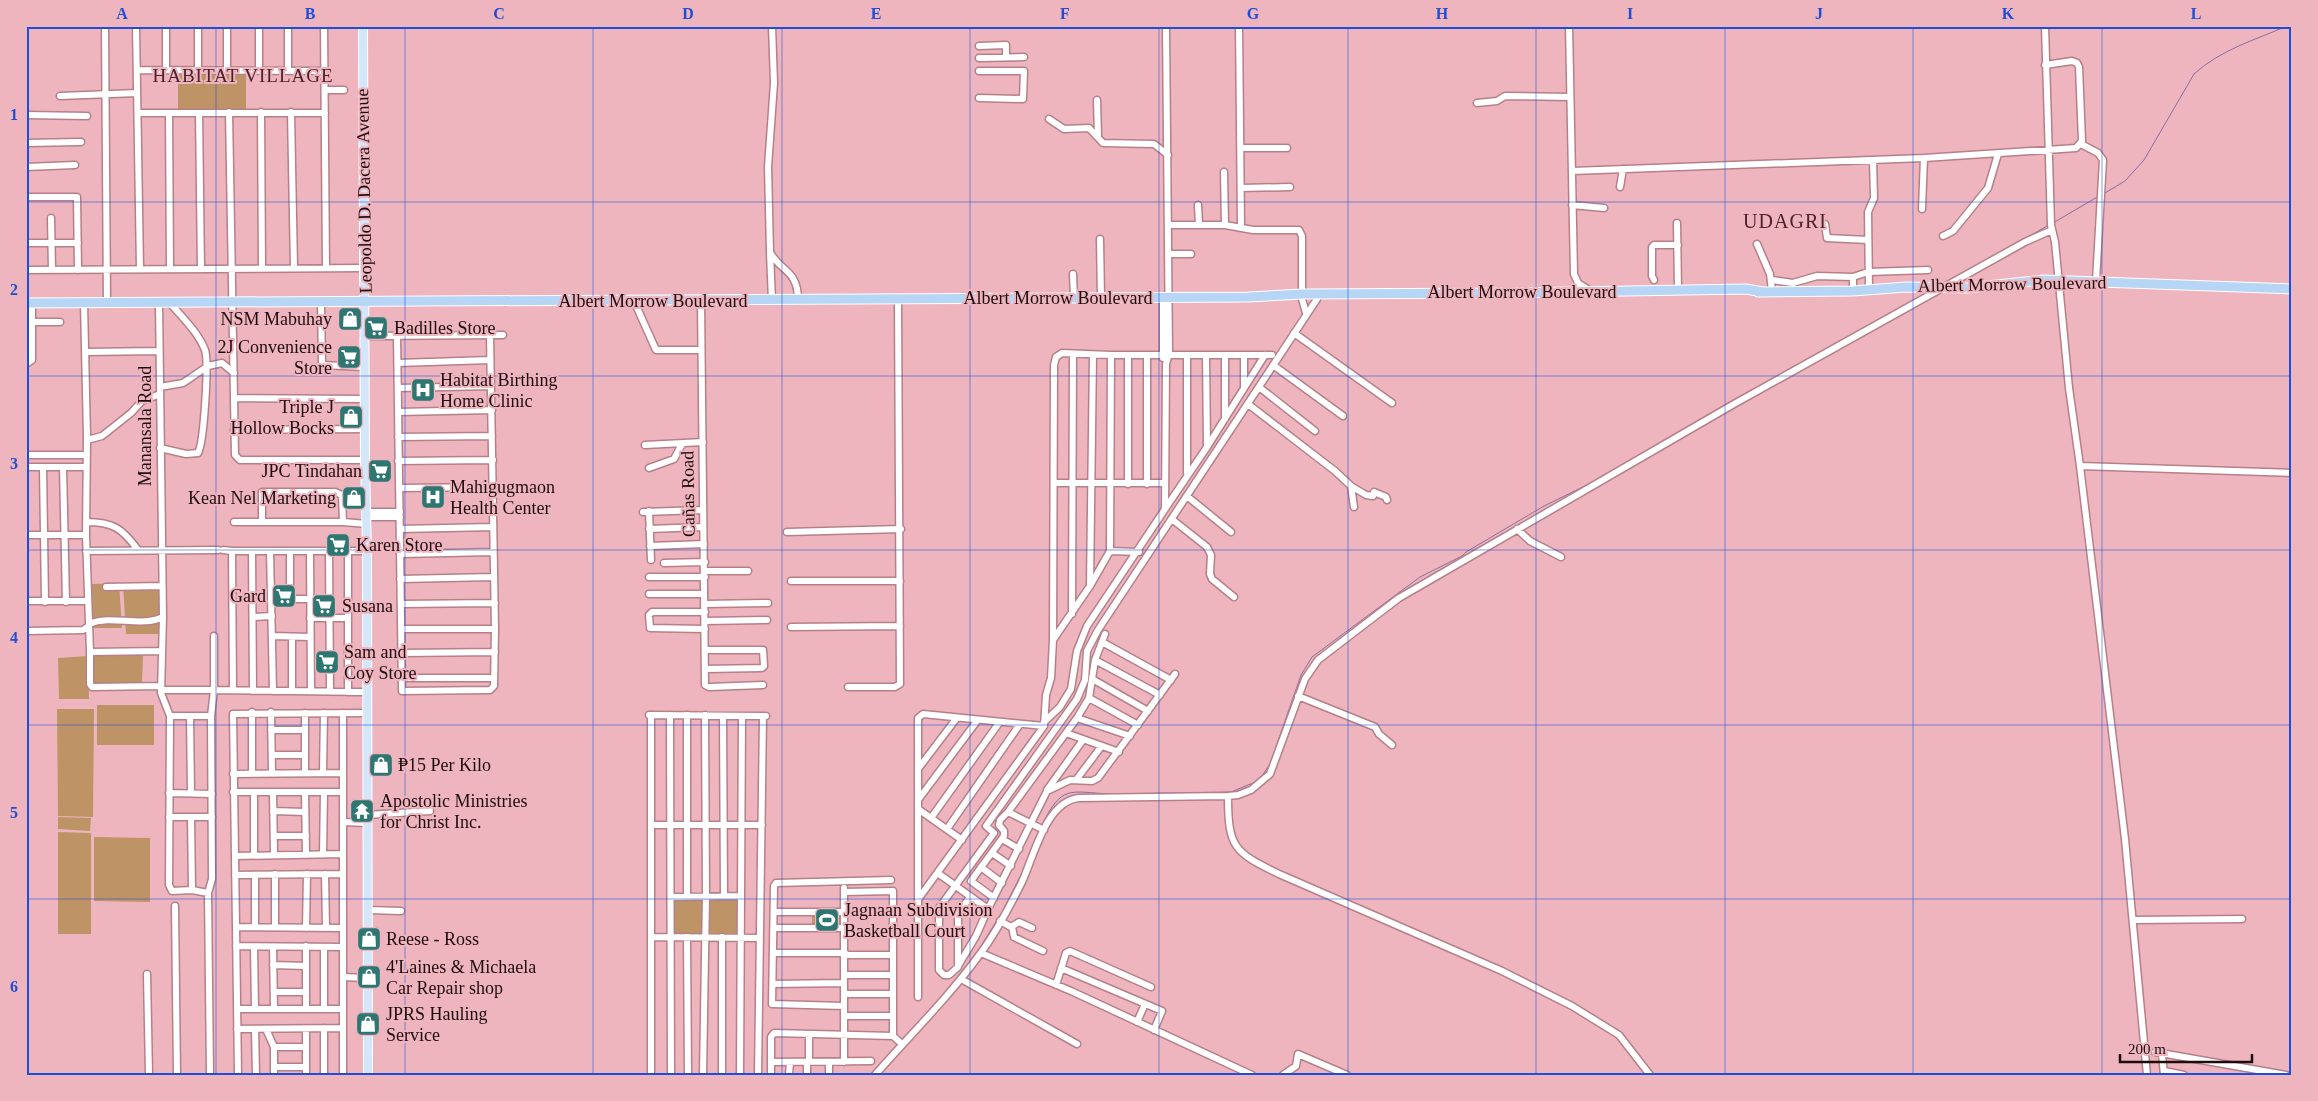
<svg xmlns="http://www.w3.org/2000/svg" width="2318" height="1101" font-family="Georgia,serif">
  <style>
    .green { fill: #be9466 }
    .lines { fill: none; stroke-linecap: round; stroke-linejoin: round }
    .stream { stroke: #8b6da4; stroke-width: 1 }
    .minor-casing { stroke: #b58088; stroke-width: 9 }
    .major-casing { stroke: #fff; stroke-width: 10 }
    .highway-casing { stroke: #fff; stroke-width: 11 }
    .minor { stroke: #fff; stroke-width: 6 }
    .major { stroke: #d4e6f9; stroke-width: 8 }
    .highway { stroke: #b7d6f5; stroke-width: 9 }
    .grid { fill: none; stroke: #1d4ed8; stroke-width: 1; stroke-opacity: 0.55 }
    .labels { text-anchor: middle; stroke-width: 4; stroke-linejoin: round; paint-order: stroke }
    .street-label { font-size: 18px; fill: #1e0b0f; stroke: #eeb5be }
    .poi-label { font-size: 18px; fill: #1e0b0f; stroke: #eeb5be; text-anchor: start }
    .neighbourhood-label { font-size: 19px; letter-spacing: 1px; fill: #4d212a; stroke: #eeb5be }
    .quarter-label { font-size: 20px; letter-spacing: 1px; fill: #4d212a; stroke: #eeb5be }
    .neatline { fill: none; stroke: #1d4ed8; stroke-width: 2 }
    .grid-label { font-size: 16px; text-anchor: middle; font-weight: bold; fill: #1d4ed8 }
  </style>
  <rect width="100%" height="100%" fill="#eeb5be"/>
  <path class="green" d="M246 72V109L178 110V74Z
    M119 583 122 628H93L92 584Z
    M160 583V634H126L123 584Z
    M91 654 143 655 142 684 94 683Z
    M88 656 89 699H59L58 658Z
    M97 705H154V745H97Z
    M57 709H94L93 817 58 816Z
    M58 817 91 818 90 831 58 829Z
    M58 832 91 833V934H58Z
    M94 837 150 838V902L94 901Z
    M673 899H737V934H673Z
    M812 916H841L842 925H812Z"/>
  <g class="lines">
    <path class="stream" d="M2105 193 2125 181 2144 160 2194 74C2220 50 2255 40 2287 26
      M2053 223 2099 196
      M1947 282 2049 225
      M1262 776 1270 764 1301 675 1312 657 1420 577 1462 556 1466 552 1544 506 1593 482 1925 294
      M1114 794 1231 792 1258 781
      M1042 825C1062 784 1069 792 1110 794
      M976 954 1002 912 1022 873"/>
    <defs>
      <path id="minor" d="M105 26 107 303
        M136 26 140 269
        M198 26V69
        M259 26V70
        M324 26 326 268
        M772 26 774 83 768 167 770 252C780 272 798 269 798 300
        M1239 26 1241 226
        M1569 26 1574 274 1578 283 1589 290
        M2045 26 2051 225 2055 242 2069 388 2080 466 2125 839 2147 1075
        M979 46 1006 45V57
        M979 58 1024 57
        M166 69V26
        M227 69V26
        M137 70 324 71
        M288 70V26
        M325 90H344
        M60 96 137 93
        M979 98 1023 99 1024 71H979
        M1097 100 1098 137
        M1477 103 1497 101 1505 96 1570 97
        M229 112 234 398
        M261 112 262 268
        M291 112 294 268
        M138 113H325
        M169 113 170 269
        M199 113 201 269
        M26 115 87 116
        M1049 119 1064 129 1089 128 1103 143 1154 144 1168 155
        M26 143 81 142
        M2081 144 2098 153 2103 160 2096 281
        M1241 148H1287
        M26 167 75 165
        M1572 171 1924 158 2076 148 2082 141 2079 67 2077 63 2072 61 2045 65
        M1224 172 1225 225
        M1620 187 1623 169
        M1241 188 1290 187
        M26 197H77L78 270
        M1198 205 1199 225
        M1572 205 1604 208
        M1922 209 1924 158
        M51 218 52 270
        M1677 223 1678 290
        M1825 224 1827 238 1868 240
        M1169 225H1225L1253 230H1299L1302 236V294
        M1943 236 1953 231 1988 188 1998 154
        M1100 239 1101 298
        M26 243H78
        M1757 244 1770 274 1772 291
        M770 253 772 300
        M1169 254H1191
        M26 270 365 268
        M1073 274 1074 298
        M1853 277 1868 272 1928 270
        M1654 280 1652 276V247L1654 245H1678
        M1772 280 1793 283 1817 276 1853 277V291
        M1869 288 1868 212 1874 198 1873 160
        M1163 297V358
        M1302 299 1306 313
        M634 301 656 350H701
        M701 301 705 685 709 687 763 685
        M84 303 87 437 86 535 90 652 162 651
        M159 303 163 617 161 693 170 716 169 885 172 891 192 890 208 893
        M321 303 322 365 364 367
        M32 322H60
        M1294 333 1392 403
        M364 336 503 335
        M397 336 402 691 490 690 494 686 495 629 490 335
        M85 352 159 351
        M1147 355V484
        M1187 355V473
        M1206 355 1207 446
        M1225 355V419
        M398 363 490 360
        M26 364 32 360V303
        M1273 365 1343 416
        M160 387 183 383 208 366 222 363 234 373
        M1259 387 1315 431
        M398 388 491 386
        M1244 388V355
        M364 399 234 398 235 455 240 460H365
        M1248 404 1335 471 1351 486 1366 495 1373 496 1374 492 1386 497 1387 500
        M398 412 492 410
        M234 430 365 429
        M398 437 492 436
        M87 440 102 436 131 413 142 401 160 394
        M645 445 703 442
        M160 448 186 454 198 453C204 442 209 362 205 350 198 332 182 317 170 303
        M26 455H87
        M398 461 493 460
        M2080 466 2292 473
        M26 467H86
        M43 467 45 602
        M63 467 66 602
        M649 468 674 459 682 444
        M1054 483H1165
        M1128 484V355
        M1351 486 1354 507
        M400 488 492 487
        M1188 497 1231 532
        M1165 509 1207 447 1265 355
        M649 511 651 560
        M367 512H400
        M643 512 703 510
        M367 517H400
        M1173 520 1207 547 1211 555 1210 574 1212 579 1234 597
        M86 522C113 522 122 528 138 550
        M234 522H343
        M262 522V492H335L342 495 343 522 367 524
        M400 529 493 527
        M649 529 703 527
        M1517 529 1530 541 1561 557
        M787 532 901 529
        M26 535H86
        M650 546 704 544
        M223 550 232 551
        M86 551 218 550
        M270 551 273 691
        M1110 551 1139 552
        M252 552 253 691
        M290 552V599
        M310 552 311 690
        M329 552 330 691
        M400 554 493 552
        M664 563 705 562
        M705 571H748
        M649 577H705
        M400 579 494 577
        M791 581H900
        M1090 586 1093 355
        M106 587 162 586
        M649 594H704
        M271 599H310
        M26 601H87
        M401 604 495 603
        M705 604 768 603
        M705 612H652L649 615 650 628 705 629
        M1072 614 1073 354
        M253 617 272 616
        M310 618H348
        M705 621 767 620
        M89 624C112 614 141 628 163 617
        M791 627 900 626
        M401 629H495
        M26 631 83 630 89 626
        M273 636 310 637
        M292 637V690
        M1053 640 1090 586 1110 551 1111 355
        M1102 642 1171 680
        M90 652V684L92 687 161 686
        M402 653 495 652
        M1095 660 1160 695
        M705 669 762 668 764 666 763 650H705
        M402 678H494
        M1094 680 1148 711
        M848 687H895L900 684 898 299
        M161 690H214V636
        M233 690 232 551H367
        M348 692V551
        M1298 696 1375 727 1379 734 1392 745
        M1089 698 1138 725
        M271 712 272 773
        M343 713V928
        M649 715 766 716
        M651 715V1075
        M670 715 671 1075
        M687 715V896
        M170 716H211
        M190 716 191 793
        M723 716 724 896
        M1077 718 1130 736
        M1044 722 1060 707 1071 689 1077 651 1087 626 1165 509 1166 364 1169 354 1166 26
        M271 730H305
        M1066 733 1119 752
        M272 755H305
        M918 769 956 719
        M252 773V712
        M305 773V713
        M323 773 324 713
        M233 774 343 773
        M1076 780 1101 747
        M1047 790 1083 740
        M233 792H343
        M254 792V855
        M273 792 274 854
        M305 792 306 854
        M169 793 212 794
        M1228 796C1228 848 1234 852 1279 874L1502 971 1572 1006 1619 1035 1650 1075
        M918 800 977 721
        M918 809 962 840
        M273 811 305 812
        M1008 812 1044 830
        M367 815 430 811
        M169 817H212
        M191 817 192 890
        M931 818 999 723
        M343 822 367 823
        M651 825H762
        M947 829 1020 724
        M274 836H306
        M1002 839 1019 849
        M992 853 1011 866
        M323 854 324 792
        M235 856 343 854
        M981 867 1002 883
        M325 874 326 928
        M939 874 988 909 1047 791 1070 780 1092 781 1098 778 1175 674
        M235 875 343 874
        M844 892 893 891V1036
        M671 897 741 896
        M970 897 958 914V967L949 975H944L939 970V908L994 833 986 826 1077 699 1085 680 1087 651 1098 630 1317 299
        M919 898 1044 726 1046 695 1051 678 1053 640 1054 365 1056 357 1062 353 1111 355H1272
        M994 898 971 881 1004 836V831L999 825 1000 820 1008 812 1077 718 1089 698 1095 660 1105 634
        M175 906 177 1075
        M368 910 401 911
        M774 912H893
        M2133 920 2242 919
        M1000 921 1011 927 1019 922 1032 928
        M236 927 233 714 367 713
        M255 927V875
        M275 927V874
        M1012 927 1014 937 1043 951
        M306 928 307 874
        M774 928H845
        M845 933 893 932
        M651 937 760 938
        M687 937 688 1075
        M236 946 343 947
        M306 946V1009
        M254 947 255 1009
        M273 947 274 1009
        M324 947V1009
        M774 953H845
        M981 953 1071 991 1252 1075
        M845 955H893
        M273 965 306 966
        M958 966 976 936 988 909
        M1061 968 1162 1011 1154 1030
        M147 974 149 1075
        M844 975H893
        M343 977 367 978
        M961 979 1077 1044
        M773 984 844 983
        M1056 985 1066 953 1070 951 1151 987
        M274 992H306
        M844 994H893
        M918 997V718L923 714 1044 726
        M844 1006 772 1004 774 886 776 883 891 880
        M237 1009H343
        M844 1016H893
        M1137 1022 1145 1004
        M324 1028V1075
        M237 1029 343 1028
        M255 1029 256 1075
        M266 1029 274 1047V1075
        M306 1029V1075
        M274 1047H305
        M2155 1052 2286 1075
        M2162 1054 2164 1075
        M771 1062 871 1061
        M807 1062V1075
        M809 1062V1035
        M844 1062V888
        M274 1067H306
        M2164 1071 2184 1075
        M210 1075 208 893 212 879 211 716 214 690 367 692
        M238 1075 236 927 343 928V1075
        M703 1075 706 896 705 715
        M722 1075V937
        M740 1075 742 716
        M758 1075 763 716
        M771 1075V1037L774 1033 893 1036 902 1044
        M789 1075 790 1062
        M829 1075V1062
        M875 1075C910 1035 949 997 980 954 996 933 1010 906 1022 882 1034 856 1046 801 1079 798L1228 796 1238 795 1251 790 1270 774 1305 679 1318 660 1399 598 1734 404 2025 242 2052 230
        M1283 1075 1296 1066 1298 1054 1347 1075"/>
      <path id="major" d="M363 26 365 460 367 551 368 1075"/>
      <path id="highway" d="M1758 292 1853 291 1906 287 1968 288 2043 280 2292 289
        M26 303 1248 297 1302 294 1512 293 1746 289 1763 292"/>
    </defs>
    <use href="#minor" class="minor-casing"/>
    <use href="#major" class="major-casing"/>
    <use href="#highway" class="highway-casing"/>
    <use href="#minor" class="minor"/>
    <use href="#major" class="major"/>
    <use href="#highway" class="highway"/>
  </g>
  <path class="grid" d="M216 26V1075M405 26V1075M593 26V1075M782 26V1075M970 26V1075M1159 26V1075M1348 26V1075M1536 26V1075M1725 26V1075M1913 26V1075M2102 26V1075M26 202H2292M26 376H2292M26 550H2292M26 725H2292M26 899H2292"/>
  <defs>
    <symbol id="shop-square" viewBox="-11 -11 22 22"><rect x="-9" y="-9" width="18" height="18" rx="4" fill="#2e7671" stroke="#eeb5be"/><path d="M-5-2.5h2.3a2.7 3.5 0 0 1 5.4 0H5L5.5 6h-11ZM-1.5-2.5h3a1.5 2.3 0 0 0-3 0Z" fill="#fff"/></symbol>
    <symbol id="supermarket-square" viewBox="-11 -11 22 22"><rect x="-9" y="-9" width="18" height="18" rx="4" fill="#2e7671" stroke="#eeb5be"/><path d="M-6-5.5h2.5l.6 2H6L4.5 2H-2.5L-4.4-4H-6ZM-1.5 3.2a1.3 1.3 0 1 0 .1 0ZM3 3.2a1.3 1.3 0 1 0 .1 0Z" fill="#fff"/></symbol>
    <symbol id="hospital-square" viewBox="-11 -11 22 22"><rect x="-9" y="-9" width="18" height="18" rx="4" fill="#2e7671" stroke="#eeb5be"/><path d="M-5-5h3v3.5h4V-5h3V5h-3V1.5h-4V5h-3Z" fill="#fff"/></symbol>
    <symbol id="temple-square" viewBox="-11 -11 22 22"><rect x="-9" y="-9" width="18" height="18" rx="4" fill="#2e7671" stroke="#eeb5be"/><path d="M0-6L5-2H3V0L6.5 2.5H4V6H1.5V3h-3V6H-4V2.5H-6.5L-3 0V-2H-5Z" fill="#fff"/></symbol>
    <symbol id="stadium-square" viewBox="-11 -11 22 22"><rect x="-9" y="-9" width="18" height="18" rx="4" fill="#2e7671" stroke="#eeb5be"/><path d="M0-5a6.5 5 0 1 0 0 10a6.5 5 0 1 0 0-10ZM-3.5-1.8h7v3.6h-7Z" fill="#fff"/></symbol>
  </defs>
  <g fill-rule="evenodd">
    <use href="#shop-square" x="336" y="305" width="28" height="28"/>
    <use href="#supermarket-square" x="362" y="314" width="28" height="28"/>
    <use href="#supermarket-square" x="335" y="343" width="28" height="28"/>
    <use href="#hospital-square" x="409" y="376" width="28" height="28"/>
    <use href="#shop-square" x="337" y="403" width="28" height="28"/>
    <use href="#supermarket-square" x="366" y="457" width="28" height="28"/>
    <use href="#hospital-square" x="419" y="483" width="28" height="28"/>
    <use href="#shop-square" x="340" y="484" width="28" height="28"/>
    <use href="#supermarket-square" x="324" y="531" width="28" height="28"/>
    <use href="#supermarket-square" x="270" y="582" width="28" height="28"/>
    <use href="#supermarket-square" x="310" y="592" width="28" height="28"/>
    <use href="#supermarket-square" x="313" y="648" width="28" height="28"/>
    <use href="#shop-square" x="367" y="751" width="28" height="28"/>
    <use href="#temple-square" x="348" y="797" width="28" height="28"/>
    <use href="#stadium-square" x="813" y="906" width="28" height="28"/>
    <use href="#shop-square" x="355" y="925" width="28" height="28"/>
    <use href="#shop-square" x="355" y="963" width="28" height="28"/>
    <use href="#shop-square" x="354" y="1010" width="28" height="28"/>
  </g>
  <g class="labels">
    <g class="street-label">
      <text transform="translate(364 191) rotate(-91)" y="6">Leopoldo D. Dacera Avenue</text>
      <text transform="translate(2012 284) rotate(-1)" y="6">Albert Morrow Boulevard</text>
      <text x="1522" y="298">Albert Morrow Boulevard</text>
      <text x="1058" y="304">Albert Morrow Boulevard</text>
      <text x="653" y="307">Albert Morrow Boulevard</text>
      <text transform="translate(145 426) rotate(-90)" y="6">Manansala Road</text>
      <text transform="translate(688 494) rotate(-91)" y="6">Cañas Road</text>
    </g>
    <g class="poi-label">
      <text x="332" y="325" text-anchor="end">NSM Mabuhay</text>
      <text x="394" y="334">Badilles Store</text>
      <text x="332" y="353" text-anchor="end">2J Convenience<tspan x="332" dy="21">Store</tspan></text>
      <text x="440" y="386">Habitat Birthing<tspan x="440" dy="21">Home Clinic</tspan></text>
      <text x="334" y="413" text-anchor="end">Triple J<tspan x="334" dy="21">Hollow Bocks</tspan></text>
      <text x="362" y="477" text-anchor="end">JPC Tindahan</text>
      <text x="450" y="493">Mahigugmaon<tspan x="450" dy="21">Health Center</tspan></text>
      <text x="336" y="504" text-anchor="end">Kean Nel Marketing</text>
      <text x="356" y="551">Karen Store</text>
      <text x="266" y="602" text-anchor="end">Gard</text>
      <text x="342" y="612">Susana</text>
      <text x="344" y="658">Sam and<tspan x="344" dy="21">Coy Store</tspan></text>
      <text x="398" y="771">₱15 Per Kilo</text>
      <text x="380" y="807">Apostolic Ministries<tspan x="380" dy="21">for Christ Inc.</tspan></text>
      <text x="844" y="916">Jagnaan Subdivision<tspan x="844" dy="21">Basketball Court</tspan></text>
      <text x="386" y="945">Reese - Ross</text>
      <text x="386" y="973">4'Laines &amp; Michaela<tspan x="386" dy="21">Car Repair shop</tspan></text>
      <text x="386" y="1020">JPRS Hauling<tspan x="386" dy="21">Service</tspan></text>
    </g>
    <g class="neighbourhood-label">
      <text x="243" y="82">HABITAT VILLAGE</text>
    </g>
    <g class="quarter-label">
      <text x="1785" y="228">UDAGRI</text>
    </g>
  </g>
  <rect width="2318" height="1101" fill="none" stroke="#eeb5be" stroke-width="55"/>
  <path d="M2120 1054v8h132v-8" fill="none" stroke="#1e0b0f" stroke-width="2.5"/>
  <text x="2128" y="1054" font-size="15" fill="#1e0b0f" stroke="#eeb5be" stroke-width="4" paint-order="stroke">200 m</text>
  <rect x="28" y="28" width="2262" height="1046" class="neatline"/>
  <g class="grid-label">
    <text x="122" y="19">A</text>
    <text x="310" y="19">B</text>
    <text x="499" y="19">C</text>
    <text x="688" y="19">D</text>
    <text x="876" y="19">E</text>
    <text x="1065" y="19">F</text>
    <text x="1253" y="19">G</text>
    <text x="1442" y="19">H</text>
    <text x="1630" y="19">I</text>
    <text x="1819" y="19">J</text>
    <text x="2008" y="19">K</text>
    <text x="2196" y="19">L</text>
    <text x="14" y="120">1</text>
    <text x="14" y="295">2</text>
    <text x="14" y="469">3</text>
    <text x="14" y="643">4</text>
    <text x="14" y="818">5</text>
    <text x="14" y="992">6</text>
  </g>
</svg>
